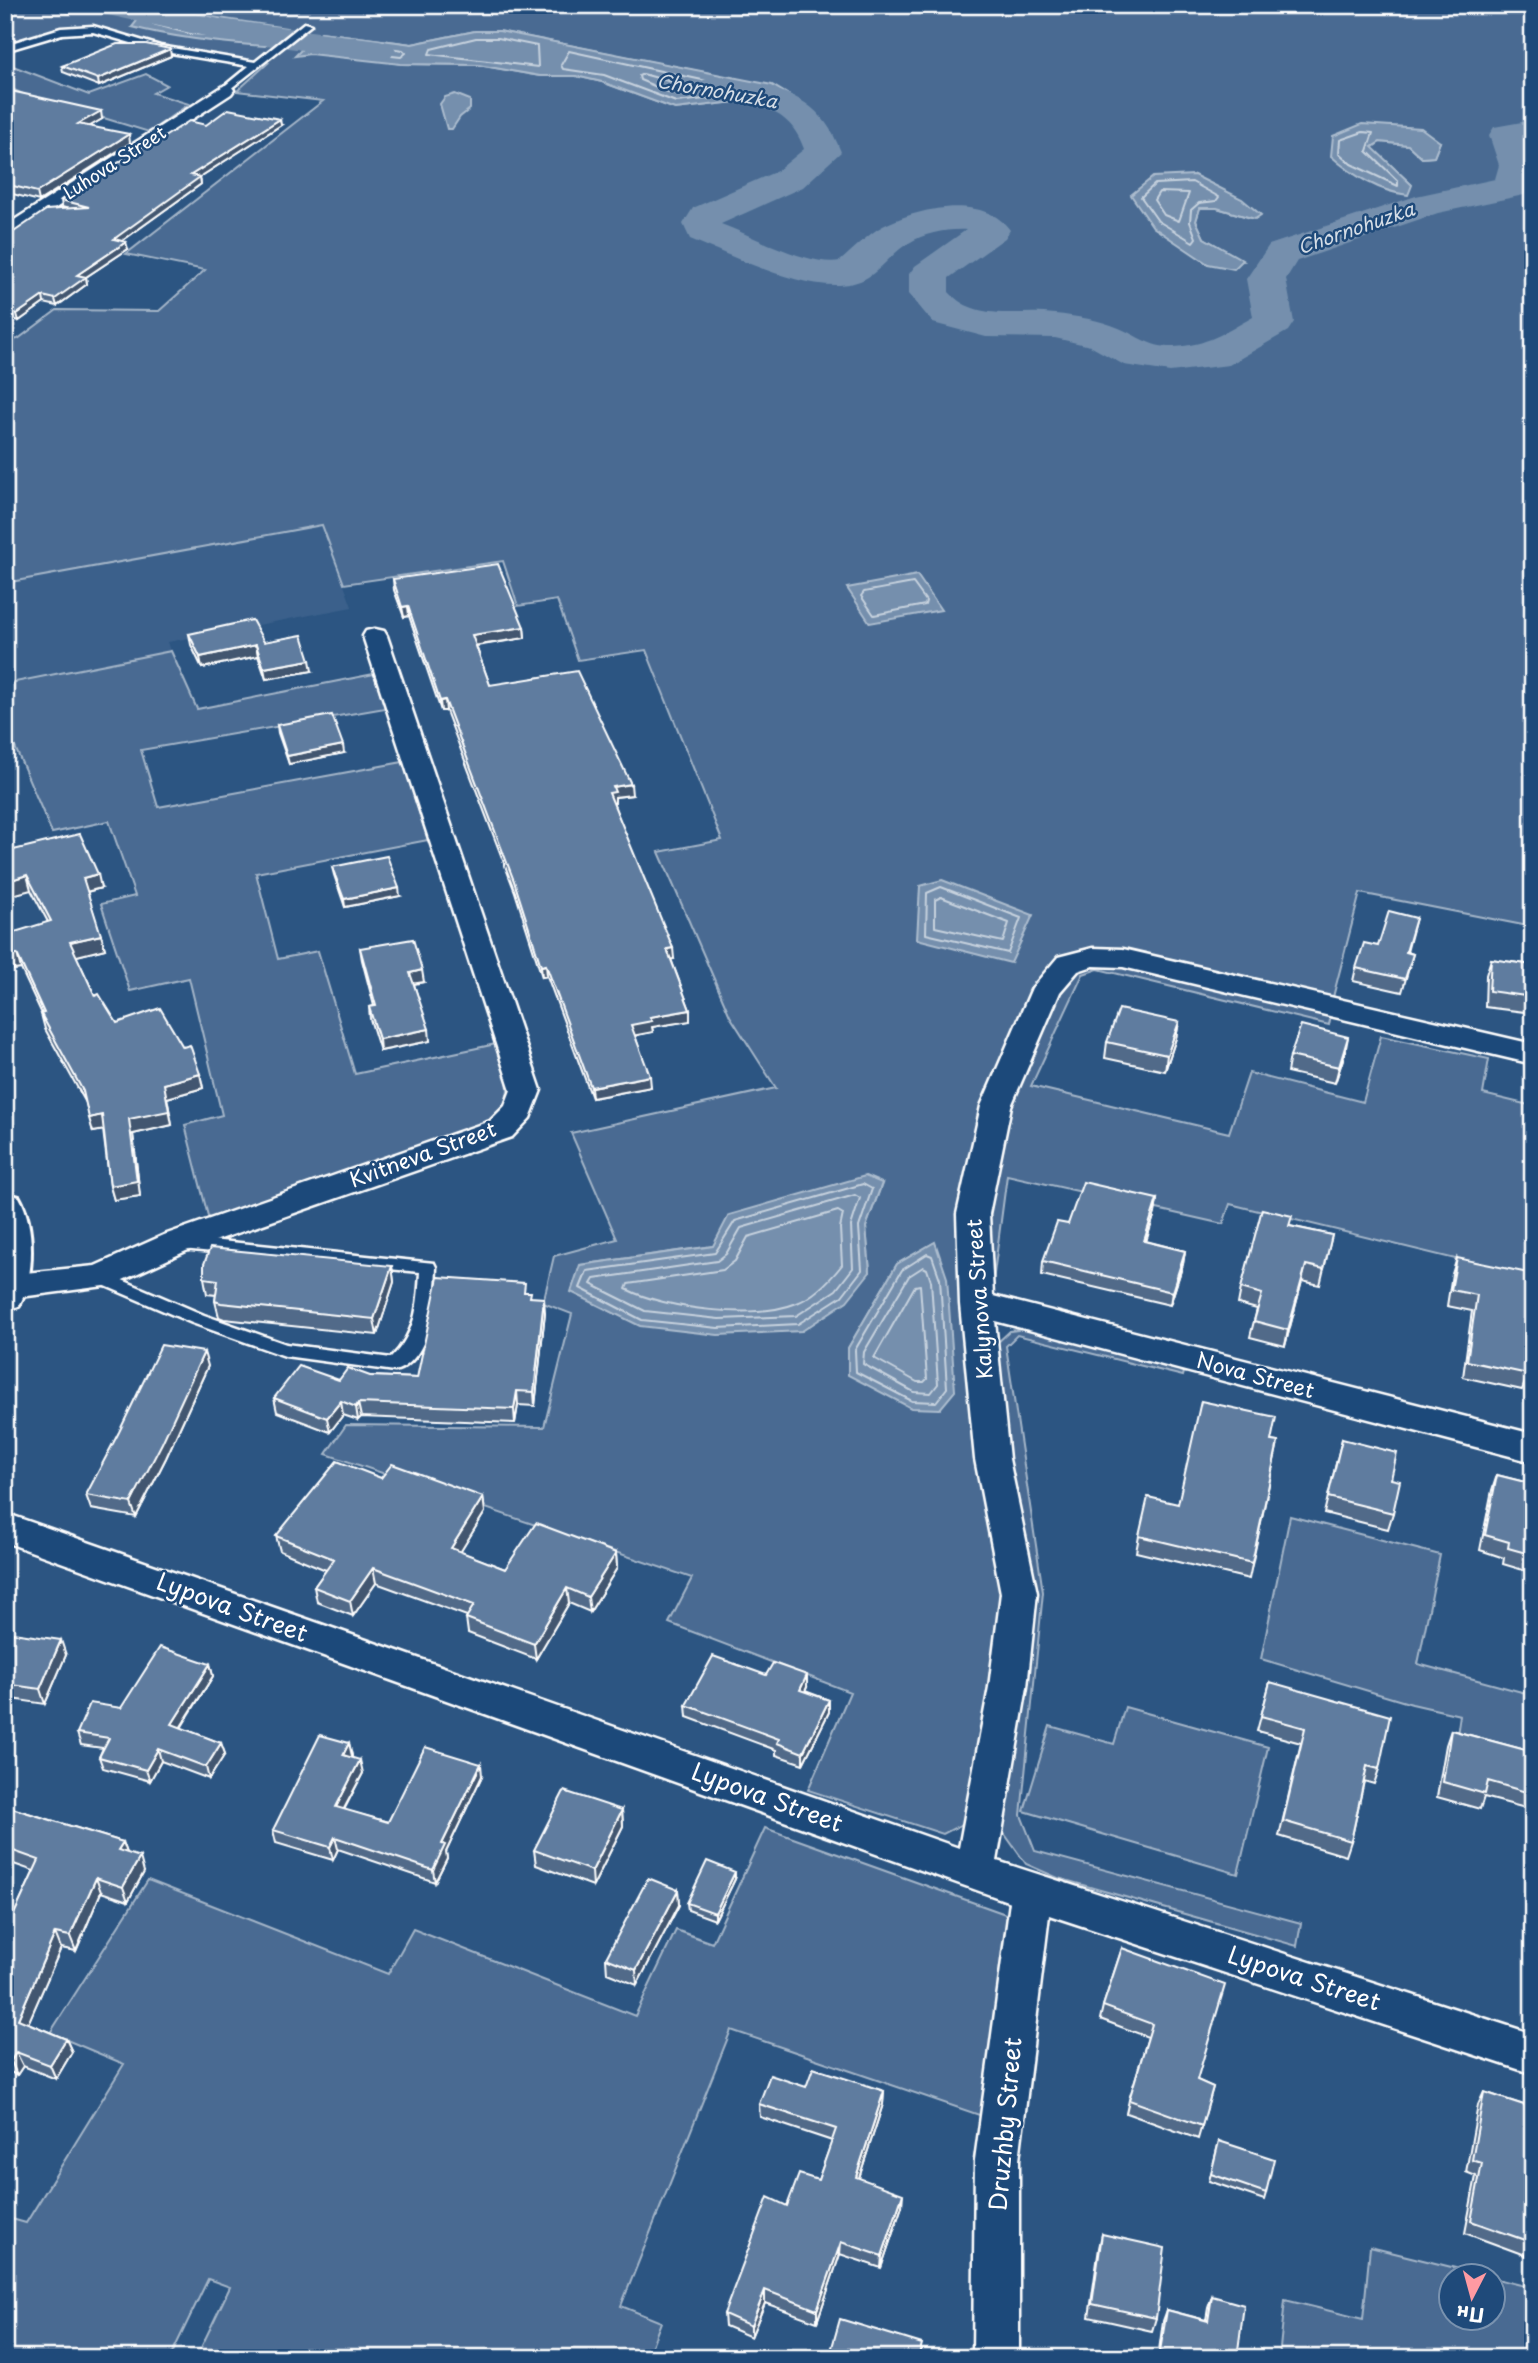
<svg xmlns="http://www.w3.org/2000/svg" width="1538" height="2363" font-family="'Playpen Sans',sans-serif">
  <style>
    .built { fill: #3b618b }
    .green { fill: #486b92; stroke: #a4b5c8; stroke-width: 2; fill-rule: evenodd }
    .water { fill: #748fad; stroke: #acbcce; stroke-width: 2 }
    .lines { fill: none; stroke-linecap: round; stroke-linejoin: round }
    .shore { stroke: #c7d2de; stroke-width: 2 }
    .river { fill: #748fad; fill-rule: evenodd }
    .lane-casing { stroke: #fff; stroke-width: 5 }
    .street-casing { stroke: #fff; stroke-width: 5 }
    .secondary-casing { stroke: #fff; stroke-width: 6 }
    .lane { fill: #1f4a7a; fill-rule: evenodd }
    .street { fill: #1f4a7a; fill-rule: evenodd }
    .secondary { fill: #1f4a7a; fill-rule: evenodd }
    .wall { fill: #516b89; stroke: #fff; stroke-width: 2 }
    .shaded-wall { fill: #42576f; stroke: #fff; stroke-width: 2 }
    .building { fill: #5e7c9f; stroke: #fff; stroke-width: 2 }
    .labels { text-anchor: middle; stroke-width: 5; stroke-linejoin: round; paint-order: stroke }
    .far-street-label { font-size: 18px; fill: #fff; stroke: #1f4a7a }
    .far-water-label { font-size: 19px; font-style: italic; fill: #d5dde6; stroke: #1f4a7a }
    .street-label { font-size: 21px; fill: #fff; stroke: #1f4a7a }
    .near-street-label { font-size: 24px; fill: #fff; stroke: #1f4a7a }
  </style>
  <rect width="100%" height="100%" fill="#2c5582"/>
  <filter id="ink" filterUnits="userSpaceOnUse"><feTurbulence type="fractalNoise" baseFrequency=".0143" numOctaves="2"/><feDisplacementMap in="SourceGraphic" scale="14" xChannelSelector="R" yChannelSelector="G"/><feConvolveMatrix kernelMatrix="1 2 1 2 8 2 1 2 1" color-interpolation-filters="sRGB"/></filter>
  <g filter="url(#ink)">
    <path class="built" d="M322 525 352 607 168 642 171 651 5 684V583Z"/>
    <path class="green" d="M5 5H39L69 13H126L171 24 156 11 149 14 132 10 134 5H1533V927L1360 893 1333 997 1124 952 1061 959 962 1214 1007 1592 972 1819 943 1834 808 1790 850 1692 669 1623 692 1578 326 1454 346 1425 544 1427 572 1314 543 1303 554 1256 617 1239 571 1133 776 1088 730 1016 659 852 722 840 646 650 578 660 557 600 518 606 503 561 344 584 322 525 5 583V341L18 339 57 310 159 311 205 270 126 254 323 101 237 91 268 63 162 47 96 27 80 26 5 46ZM475 31H499L748 81 783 107 771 108 743 101 675 109 602 82 576 76H540L478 65 401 64 293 46 301 35 316 36 321 32 412 44ZM1333 136 1440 142 1434 157 1422 158 1408 145 1380 142 1372 148 1412 185ZM1194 175 1254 219 1217 208H1200L1196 221 1204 238 1243 261 1208 264 1183 244ZM882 1184 866 1227 870 1272 580 1265 713 1246ZM935 1242 848 1348 897 1264Z
      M5 63 89 95 146 74 167 85 153 93 189 104 149 132 94 115 50 106 5 86Z
      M171 651 197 709 374 674 385 708 141 750 158 807 403 762 428 840 256 873 278 959 318 951 355 1074 496 1044C506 1078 519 1093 491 1122L209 1220 185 1125 222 1115 189 978 130 991 101 904 135 896 109 821 52 833 5 724V684Z
      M1095 962 1123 963 1331 1015 1329 1025 1098 969 1083 974 1031 1086 1229 1133 1249 1073 1363 1102 1381 1036 1489 1059 1483 1094 1533 1106V1278L1230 1204 1223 1224 1007 1175 992 1289 982 1215 1004 1107 1054 990 1075 969Z
      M1033 1328 1185 1369 1183 1376 1017 1335 1006 1346 1043 1592 1021 1815 1035 1851 1301 1923 1297 1946 1058 1878 1026 1864 1001 1829 1003 1461 996 1344 1010 1331Z
      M1290 1516 1440 1555 1418 1664 1533 1695V1755L1457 1735 1460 1715 1412 1704 1261 1659Z
      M1125 1707 1268 1747 1238 1874 1024 1811 1050 1726 1114 1744Z
      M765 1828 1011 1916 985 2117 731 2030 621 2306 661 2322 647 2358H196L230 2287 208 2279 170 2358H5V2217L26 2223 124 2064 50 2033 148 1880 388 1974 413 1929 635 2016 676 1930 712 1943Z
      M1370 2247 1484 2275 1450 2276V2318H1492L1493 2278 1533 2288V2358H1279L1285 2300 1363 2319Z"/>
    <path class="water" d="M39 5H134L133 10 149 14 165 10 286 28 265 46C220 43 176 38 132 27L141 16 126 13H69Z
      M475 31H499L772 85 797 100V107L771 108 743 101 675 109 602 82 576 76H540L478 65 401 64 310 54 295 56 302 49 287 45 300 35 316 36 321 32 412 44Z
      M455 94 470 100V109L460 117 452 129H447L440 104 445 97Z
      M1362 124 1421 128 1440 142 1434 157 1422 158 1408 145 1380 142 1372 147 1412 185 1408 195C1380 192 1352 175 1331 156L1333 136Z
      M1194 175 1242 199 1261 215 1255 219 1217 208H1200L1196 221 1204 238 1243 260 1234 269 1208 264 1153 227 1131 195 1153 177Z
      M917 575 941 610 870 623 847 588Z
      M942 880 1033 915 1011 963 917 939 920 886Z
      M865 1176 882 1183 866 1227 870 1272 847 1301 802 1331 718 1335 640 1326 571 1292 580 1265 713 1246 729 1215Z
      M935 1242 947 1278 955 1391 940 1409 911 1408 848 1375V1348L897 1264Z"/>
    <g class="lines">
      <path class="shore" d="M165 17 264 31 266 35 261 38 191 34 153 24 154 20Z
        M476 38H498L537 46 538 67 429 54 431 49Z
        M325 39 403 50 406 53 401 57 321 48 320 43Z
        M569 51 739 88 742 92 734 96 676 102 604 75 563 69 561 65Z
        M643 74 690 87 692 91 671 93 640 80 639 76Z
        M1363 132 1373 133 1367 151 1398 181V186L1351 164 1339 153 1340 140Z
        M1192 182 1219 197 1216 201 1199 203 1191 210 1190 222 1196 238 1193 242 1158 221 1141 197 1155 184Z
        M1159 192 1189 193 1179 221 1164 215 1154 200Z
        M913 583 926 601 925 605 874 615 861 596 864 592Z
        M941 887 1021 918 1008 953 926 934 927 893Z
        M941 897 1009 923 1003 942 935 927V900Z
        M863 1184 872 1189 859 1227 862 1270 842 1296 798 1324 718 1328 642 1320 580 1288 587 1271 715 1253 735 1221Z
        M855 1195 860 1198 851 1226 853 1268 836 1290 796 1316 719 1319 645 1311 591 1284 594 1279 717 1261 726 1254 741 1228Z
        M838 1211 843 1214 840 1228 842 1265C830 1280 815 1296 797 1303 755 1320 665 1309 626 1289L628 1284 723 1270 735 1261 748 1237Z
        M927 1254 932 1256 940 1279 947 1388 936 1402 912 1401 856 1372 855 1350 902 1270Z
        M923 1267 927 1269 931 1281 938 1384 931 1393 914 1392 863 1364 864 1352 909 1276Z
        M920 1285 927 1379 924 1382H917L874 1358 915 1286Z"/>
      <path class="river" d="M90 5H154L219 19 379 40 391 43 396 50 391 57 379 60 219 39 94 12Z
        M712 78C771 87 818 89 841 152L803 187 721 224C751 235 810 267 840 261 853 250 868 234 883 226 918 208 984 193 1010 230L1005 238 949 278V292C977 323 1018 309 1055 314 1075 316 1101 320 1119 328 1138 336 1151 348 1174 347 1207 345 1224 333 1253 317L1246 279 1269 245 1416 196 1495 179 1499 165 1489 135 1494 127 1533 120V142L1528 143C1534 161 1536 178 1524 195L1438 213 1297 261 1286 279 1294 322 1288 331 1229 365 1170 372 1124 365 1090 346 1055 338 986 337 933 323 909 294V274L915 266 966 230C948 229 925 233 909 243 894 251 883 268 868 277 825 304 734 256 690 239L683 224 693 208 777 171 804 149C787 99 743 106 700 95L695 88 700 81Z"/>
      <defs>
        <path id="lane" d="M304 23 311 25 225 93 222 92V88L249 66 159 51 93 32 62 34 5 51V45L61 28 93 26 160 46 255 62Z
          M182 1237 434 1263 436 1267C435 1298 432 1360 395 1371L285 1356 192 1323 94 1281 92 1277 94 1273H106L204 1315 286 1344 391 1358C416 1333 418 1306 420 1272L182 1249 174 1243Z"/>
        <path id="street" d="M225 85 231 86 234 90 231 94 5 241V226Z
          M375 629 384 631 387 636 541 1090 530 1118 512 1137 186 1251 112 1285 5 1299V1275L95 1266 164 1235 490 1121 505 1106 511 1090 363 636 366 631Z
          M1093 948 1123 949 1533 1044V1064L1123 967 1093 966 1078 971 1060 992 1011 1106 989 1214 993 1296 1533 1434V1462L995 1321 1009 1459 1037 1593 1027 1687 997 1861 1533 2034V2074L1049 1915 1019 2160V2358H973L975 2160 1010 1902 5 1542V1513L959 1848 989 1687 1001 1593 975 1459 960 1304 957 1214 981 1106 1032 988 1058 957Z"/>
        <path id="secondary" d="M5 1193 19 1197C35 1225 35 1277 19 1306L5 1310Z"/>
      </defs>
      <use href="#lane" class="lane-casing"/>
      <use href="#street" class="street-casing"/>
      <use href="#secondary" class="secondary-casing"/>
      <use href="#lane" class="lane"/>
      <use href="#street" class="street"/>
      <use href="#secondary" class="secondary"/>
    </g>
    <path class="wall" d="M171 56 99 86 63 72 62 66Z
      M5 93 102 119 90 126 130 143 39 201 5 192Z
      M206 125H281L200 177 201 184 122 241 128 249 86 277 87 284 57 306 44 303 19 321 5 317V238L69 209 62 207 61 200 158 141Z
      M393 579 524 627 525 638 476 646 490 685 632 795 615 797V803H613L674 959H671L690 1010V1021L652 1027 653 1032 635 1035 651 1087 592 1098 547 976 542 977 515 892 446 711H441L409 616 404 617 394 590Z
      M189 634 264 642 312 671 266 679 258 656 202 668 191 645Z
      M277 725 344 753 289 764 278 733Z
      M5 852 101 888 87 892 105 949 76 956 95 996 117 1023 183 1047 200 1074 203 1088 167 1098 172 1125 133 1134 140 1196 114 1200 110 1186 103 1130 93 1132 86 1103 45 1029 41 1014H42L21 969 14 970 5 939 48 922 31 890Z
      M332 867 400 896 345 907 334 875Z
      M1416 918 1407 952 1413 954 1402 992 1353 981 1356 968 1378 946Z
      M360 948 424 982 414 984 430 1041 380 1051 370 1019 369 1007 374 1006 362 960Z
      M1491 959 1533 965V1013L1485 1007 1486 975Z
      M1179 1022 1176 1038 1165 1071 1105 1058 1107 1042Z
      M1345 1053 1335 1083 1287 1072 1290 1056Z
      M1157 1199 1155 1213 1146 1241 1185 1251 1183 1264 1170 1305 1042 1275 1043 1261 1068 1224Z
      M1290 1226 1332 1235 1320 1285 1302 1281 1285 1346 1250 1337 1257 1309 1238 1304 1241 1288Z
      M1457 1258 1528 1374 1522 1390 1463 1377 1472 1311 1447 1306 1452 1274Z
      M392 1266 394 1282 377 1335 224 1319 219 1317 215 1301 216 1295 207 1294 204 1278Z
      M526 1292 545 1312 535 1406 518 1405 515 1423 361 1417 358 1420 343 1415 330 1432 277 1412 274 1398 339 1380 370 1376 417 1378Z
      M208 1366 166 1458 136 1517 91 1509 86 1495Z
      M1342 1439 1391 1479 1393 1513 1388 1529 1324 1513Z
      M1271 1441 1278 1442 1249 1579 1136 1552 1139 1536 1178 1504Z
      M1497 1475 1533 1484V1573L1503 1564 1504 1558 1480 1550 1492 1490Z
      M381 1478 483 1497 485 1512 460 1552 505 1569 616 1553 617 1568 590 1612 569 1603 536 1659 468 1633 466 1618 467 1616 376 1583 353 1616 317 1602 314 1587 326 1570 280 1551 276 1536Z
      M5 1651 66 1655 45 1704 5 1698Z
      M210 1664 213 1676 181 1728 221 1743 225 1754 209 1779 161 1761 150 1781 103 1768 99 1757 103 1748 81 1745 77 1733 121 1708Z
      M766 1675 807 1687 805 1691 829 1700V1712L803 1764 776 1755V1750L687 1717 686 1705Z
      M1270 1682 1379 1769 1374 1784 1364 1781 1351 1841 1346 1856 1279 1836 1301 1743 1257 1731Z
      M1451 1730 1533 1752V1810L1484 1797 1480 1809 1437 1797 1446 1745Z
      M349 1743 352 1756 351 1757 363 1773 344 1810 388 1822 482 1776 446 1852 447 1858 435 1882 338 1849 333 1860 276 1843 273 1830Z
      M5 1806 123 1842 127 1853 144 1872 128 1901 101 1892 76 1951 61 1948 28 2023 66 2039 72 2052 56 2079 23 2066 17 2075 5 2070V1995L7 1993 5 1992V1920L11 1921 34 1871 5 1861Z
      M622 1810 623 1826 593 1886 536 1865 534 1850Z
      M735 1879 715 1920 688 1910 687 1903Z
      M678 1890 679 1905 637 1985 607 1973 606 1958Z
      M1122 1948 1197 2080 1213 2087 1198 2139 1126 2113 1129 2100 1148 2037 1100 2019 1103 2006Z
      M806 2087 884 2091 883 2104 859 2178 902 2206 881 2268 840 2254 817 2322 765 2303 751 2337 725 2326 724 2314 787 2206 818 2180 832 2141 760 2117 759 2104Z
      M1484 2092 1533 2108V2267L1529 2266 1530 2257 1465 2233 1476 2176 1466 2172 1478 2105Z
      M1219 2141 1266 2193 1264 2200 1209 2181Z
      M1102 2234 1156 2318 1152 2331 1089 2317 1099 2248Z
      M1212 2296 1237 2358H1158L1163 2321 1167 2310 1206 2320 1208 2308Z"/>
    <path class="shaded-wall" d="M170 49 171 56 99 86 98 79Z
      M101 111 102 119 80 132 78 124Z
      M280 119 281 125 200 177 201 184 115 246 114 239 191 175Z
      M129 134 130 143 39 201 37 192Z
      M126 242 128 249 86 277 87 284 57 306 55 299 77 275Z
      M43 296 44 303 19 321 17 314Z
      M408 606 409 616 404 617 402 607Z
      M524 627 525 638 473 646 472 635Z
      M256 645 258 656 202 668 200 657Z
      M310 660 312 671 266 679 264 668Z
      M445 700 446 711H441L440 701Z
      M343 745 344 753 289 764 287 756Z
      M631 784 632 795 615 797V803L610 804 609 793 613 787Z
      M98 874 101 888 86 892 83 878Z
      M27 875 31 890 5 897V882Z
      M399 888 400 896 345 907 344 899Z
      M101 935 105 949 73 957 70 942Z
      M673 948 674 959 667 960V949Z
      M17 954 21 969 14 970 10 956Z
      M546 965 547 976 542 977 541 966Z
      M422 970 424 982 411 984 410 973Z
      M690 1010V1021L652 1027 653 1032 632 1036 631 1025 650 1017Z
      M1179 1022 1176 1038 1165 1071 1167 1055Z
      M429 1029 430 1041 380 1051 379 1039Z
      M1348 1037 1345 1053 1335 1083 1339 1067Z
      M200 1074 203 1088 167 1098 172 1125 133 1134 140 1196 114 1200 110 1186 129 1119 164 1084Z
      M650 1076 651 1087 592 1098 591 1087Z
      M102 1115 105 1130 93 1132 89 1118Z
      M1157 1199 1155 1213 1142 1254 1144 1241Z
      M1185 1251 1183 1264 1170 1305 1172 1292Z
      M1306 1265 1302 1281 1285 1346 1288 1330Z
      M392 1266 394 1282 377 1335 374 1319Z
      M544 1298 545 1312 535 1406 534 1392Z
      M204 1352 208 1366 166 1458 136 1517 131 1503Z
      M517 1391 518 1405 515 1423 514 1409Z
      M341 1401 343 1415 330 1432 327 1418Z
      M358 1403 361 1417 358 1420 356 1407Z
      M483 1497 485 1512 453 1564 451 1548Z
      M616 1553 617 1568 590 1612 588 1597Z
      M373 1568 376 1583 353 1616 350 1601Z
      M567 1588 569 1603 536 1659 534 1644Z
      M61 1640 66 1655 45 1704 40 1689Z
      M210 1664 213 1676 175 1736 172 1724Z
      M807 1675V1687L800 1702V1690Z
      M829 1700V1712L803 1764V1753Z
      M221 1743 225 1754 209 1779 206 1767Z
      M349 1743 352 1756 346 1767 343 1755Z
      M158 1749 161 1761 150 1781 146 1770Z
      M360 1760 363 1773 338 1820 336 1807Z
      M481 1764 482 1776 446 1852 447 1858 435 1882 433 1870 442 1844Z
      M622 1810 623 1826 593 1886 592 1871Z
      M335 1837 338 1849 333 1860 330 1847Z
      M123 1842 128 1856 118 1850Z
      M140 1857 144 1872 128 1901 123 1887Z
      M735 1872V1879L715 1920V1913Z
      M96 1878 101 1892 76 1951 70 1936Z
      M678 1890 679 1905 637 1985 636 1970Z
      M55 1933 61 1948 24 2033 18 2019Z
      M66 2039 72 2052 56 2079 50 2065Z
      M16 2052 23 2066 17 2075 11 2061Z
      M884 2091 883 2104 855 2190 856 2177Z
      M903 2194 902 2206 881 2268 882 2256Z
      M841 2242 840 2254 817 2322V2310Z
      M765 2290V2303L751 2337V2326Z"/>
    <path class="building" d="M117 44H146L170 49 98 79 62 66Z
      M11 91 101 111 78 124 129 134 37 192 5 184V93Z
      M228 109 280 119 191 175 200 177 114 239 126 242 77 275 86 277 55 299 43 296 17 314 5 310V255L8 253 5 254V238L46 210 89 207 61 200 153 140 158 141 189 121 206 125Z
      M498 564 524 627 472 635 490 685 577 671 631 784 613 787 615 792 609 793 673 948 667 949 690 1010 650 1017 652 1021 631 1025 650 1076 591 1087 546 965 541 966 514 881 445 700 440 701 408 606 402 607 393 579Z
      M252 620 264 642 302 635 310 660 264 668 256 645 200 657 189 634Z
      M332 715 343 745 287 756 277 725Z
      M80 834 98 874 83 878 101 935 70 942 95 996 99 994 117 1023 160 1008 183 1047 190 1045 200 1074 164 1084 169 1111 129 1119 137 1181 110 1186 102 1115 89 1118 83 1091 41 1014 44 1013 17 954 10 956 5 939V935L51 921 27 875 5 882V852Z
      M387 856 399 888 344 899 332 867Z
      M1389 911 1416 918 1406 952 1413 954 1405 979 1356 968 1364 943 1378 946Z
      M413 939 422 970 410 973 429 1029 379 1039 369 1007 376 1006 360 948Z
      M1491 959 1533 965V997L1489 991Z
      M1119 1009 1179 1022 1167 1055 1107 1042Z
      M1301 1025 1348 1037 1339 1067 1290 1056Z
      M1083 1182 1157 1199 1144 1241 1185 1251 1172 1292 1043 1261 1057 1222 1068 1224Z
      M1262 1209 1292 1216 1289 1226 1332 1235 1324 1269 1306 1265 1288 1330 1254 1321 1262 1294 1241 1288Z
      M210 1248 392 1266 374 1319 221 1303 215 1301 218 1280 204 1278V1264Z
      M1457 1258 1533 1274V1331L1528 1374 1467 1361 1477 1295 1451 1290Z
      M438 1277 525 1283 524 1292H531L530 1297 544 1298 534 1392 517 1391 514 1409 358 1403 356 1407 341 1401 327 1418 274 1398 299 1366 339 1380 348 1368 370 1376 417 1378Z
      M161 1345 204 1352 162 1443 131 1503 86 1495 119 1432Z
      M1201 1401 1276 1417 1271 1441 1278 1442 1252 1563 1139 1536 1148 1497 1178 1504Z
      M1342 1439 1397 1453 1391 1479 1400 1481 1393 1513 1328 1497Z
      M337 1461 381 1478 392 1464 483 1497 451 1548 505 1569 536 1523 616 1553 588 1597 567 1588 534 1644 466 1618 474 1605 373 1568 350 1601 314 1587 334 1559 276 1536Z
      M1497 1475 1533 1484V1555L1508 1548 1509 1542 1485 1535Z
      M13 1633 61 1640 40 1689 5 1684V1651Z
      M160 1647 210 1664 172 1724 221 1743 206 1767 158 1749 146 1770 99 1757 109 1738 77 1733 90 1703 121 1708Z
      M713 1656 766 1675 773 1663 807 1675 800 1690 829 1700 803 1753 777 1743 779 1739 686 1705Z
      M1270 1682 1390 1716 1379 1769 1367 1766 1351 1841 1283 1821 1305 1728 1261 1716Z
      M1451 1730 1533 1752V1794L1488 1781 1485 1794 1443 1782Z
      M320 1735 349 1743 343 1755 360 1760 336 1807 388 1822 425 1747 481 1764 442 1844 445 1845 433 1870 335 1837 330 1847 273 1830Z
      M564 1791 622 1810 592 1871 534 1850Z
      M5 1806 123 1842 118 1850 140 1857 123 1887 96 1878 70 1936 55 1933 18 2019 66 2039 50 2065 16 2052 11 2061 5 2059V1995L14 1981 5 1979V1920L11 1921 39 1860 5 1848Z
      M707 1861 735 1872 715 1913 687 1903Z
      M648 1878 678 1890 636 1970 606 1958Z
      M1122 1948 1225 1985 1197 2080 1213 2087 1202 2126 1129 2100 1152 2024 1103 2006Z
      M813 2068 884 2091 856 2177 903 2194 882 2256 841 2242 817 2310 765 2290 751 2326 724 2314 768 2197 787 2206 799 2174 818 2180 836 2129 759 2104 770 2075 806 2087Z
      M1484 2092 1533 2108V2243L1471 2221 1482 2163 1472 2160Z
      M1219 2141 1274 2159 1266 2193 1211 2174Z
      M1102 2234 1165 2248 1156 2318 1092 2304Z
      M1212 2296 1244 2305 1237 2358H1183L1160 2351 1167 2310 1208 2321Z
      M840 2319 922 2344 918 2358H829Z"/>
  </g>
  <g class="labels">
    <g class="far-street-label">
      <text transform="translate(115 163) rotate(-33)" y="6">Luhova Street</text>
    </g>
    <g class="far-water-label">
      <text transform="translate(717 91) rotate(10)" y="7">Chornohuzka</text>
      <text transform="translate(1356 228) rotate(-19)" y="7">Chornohuzka</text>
    </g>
    <g class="street-label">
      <text transform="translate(423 1155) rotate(-20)" y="7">Kvitneva Street</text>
      <text transform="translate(980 1299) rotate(-94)" y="7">Kalynova Street</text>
      <text transform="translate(1255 1376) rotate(15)" y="7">Nova Street</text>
    </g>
    <g class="near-street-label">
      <text transform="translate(232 1608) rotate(20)" y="8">Lypova Street</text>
      <text transform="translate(767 1798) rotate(20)" y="8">Lypova Street</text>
      <text transform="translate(1304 1979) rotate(18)" y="8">Lypova Street</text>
      <text transform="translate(1006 2124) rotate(-85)" y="8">Druzhby Street</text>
    </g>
  </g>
  <rect width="1538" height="2363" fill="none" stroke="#1f4a7a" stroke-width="28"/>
  <rect x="14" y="14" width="1510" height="2335" fill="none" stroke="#fff" stroke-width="2.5" filter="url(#ink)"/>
  <g transform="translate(1472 2297) rotate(186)"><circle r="33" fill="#1f4a7a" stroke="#7992af" stroke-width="2"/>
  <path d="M0-5L12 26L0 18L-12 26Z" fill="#ff9aa2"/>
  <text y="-10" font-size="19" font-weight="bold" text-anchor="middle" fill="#ffffff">Пн</text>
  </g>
</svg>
